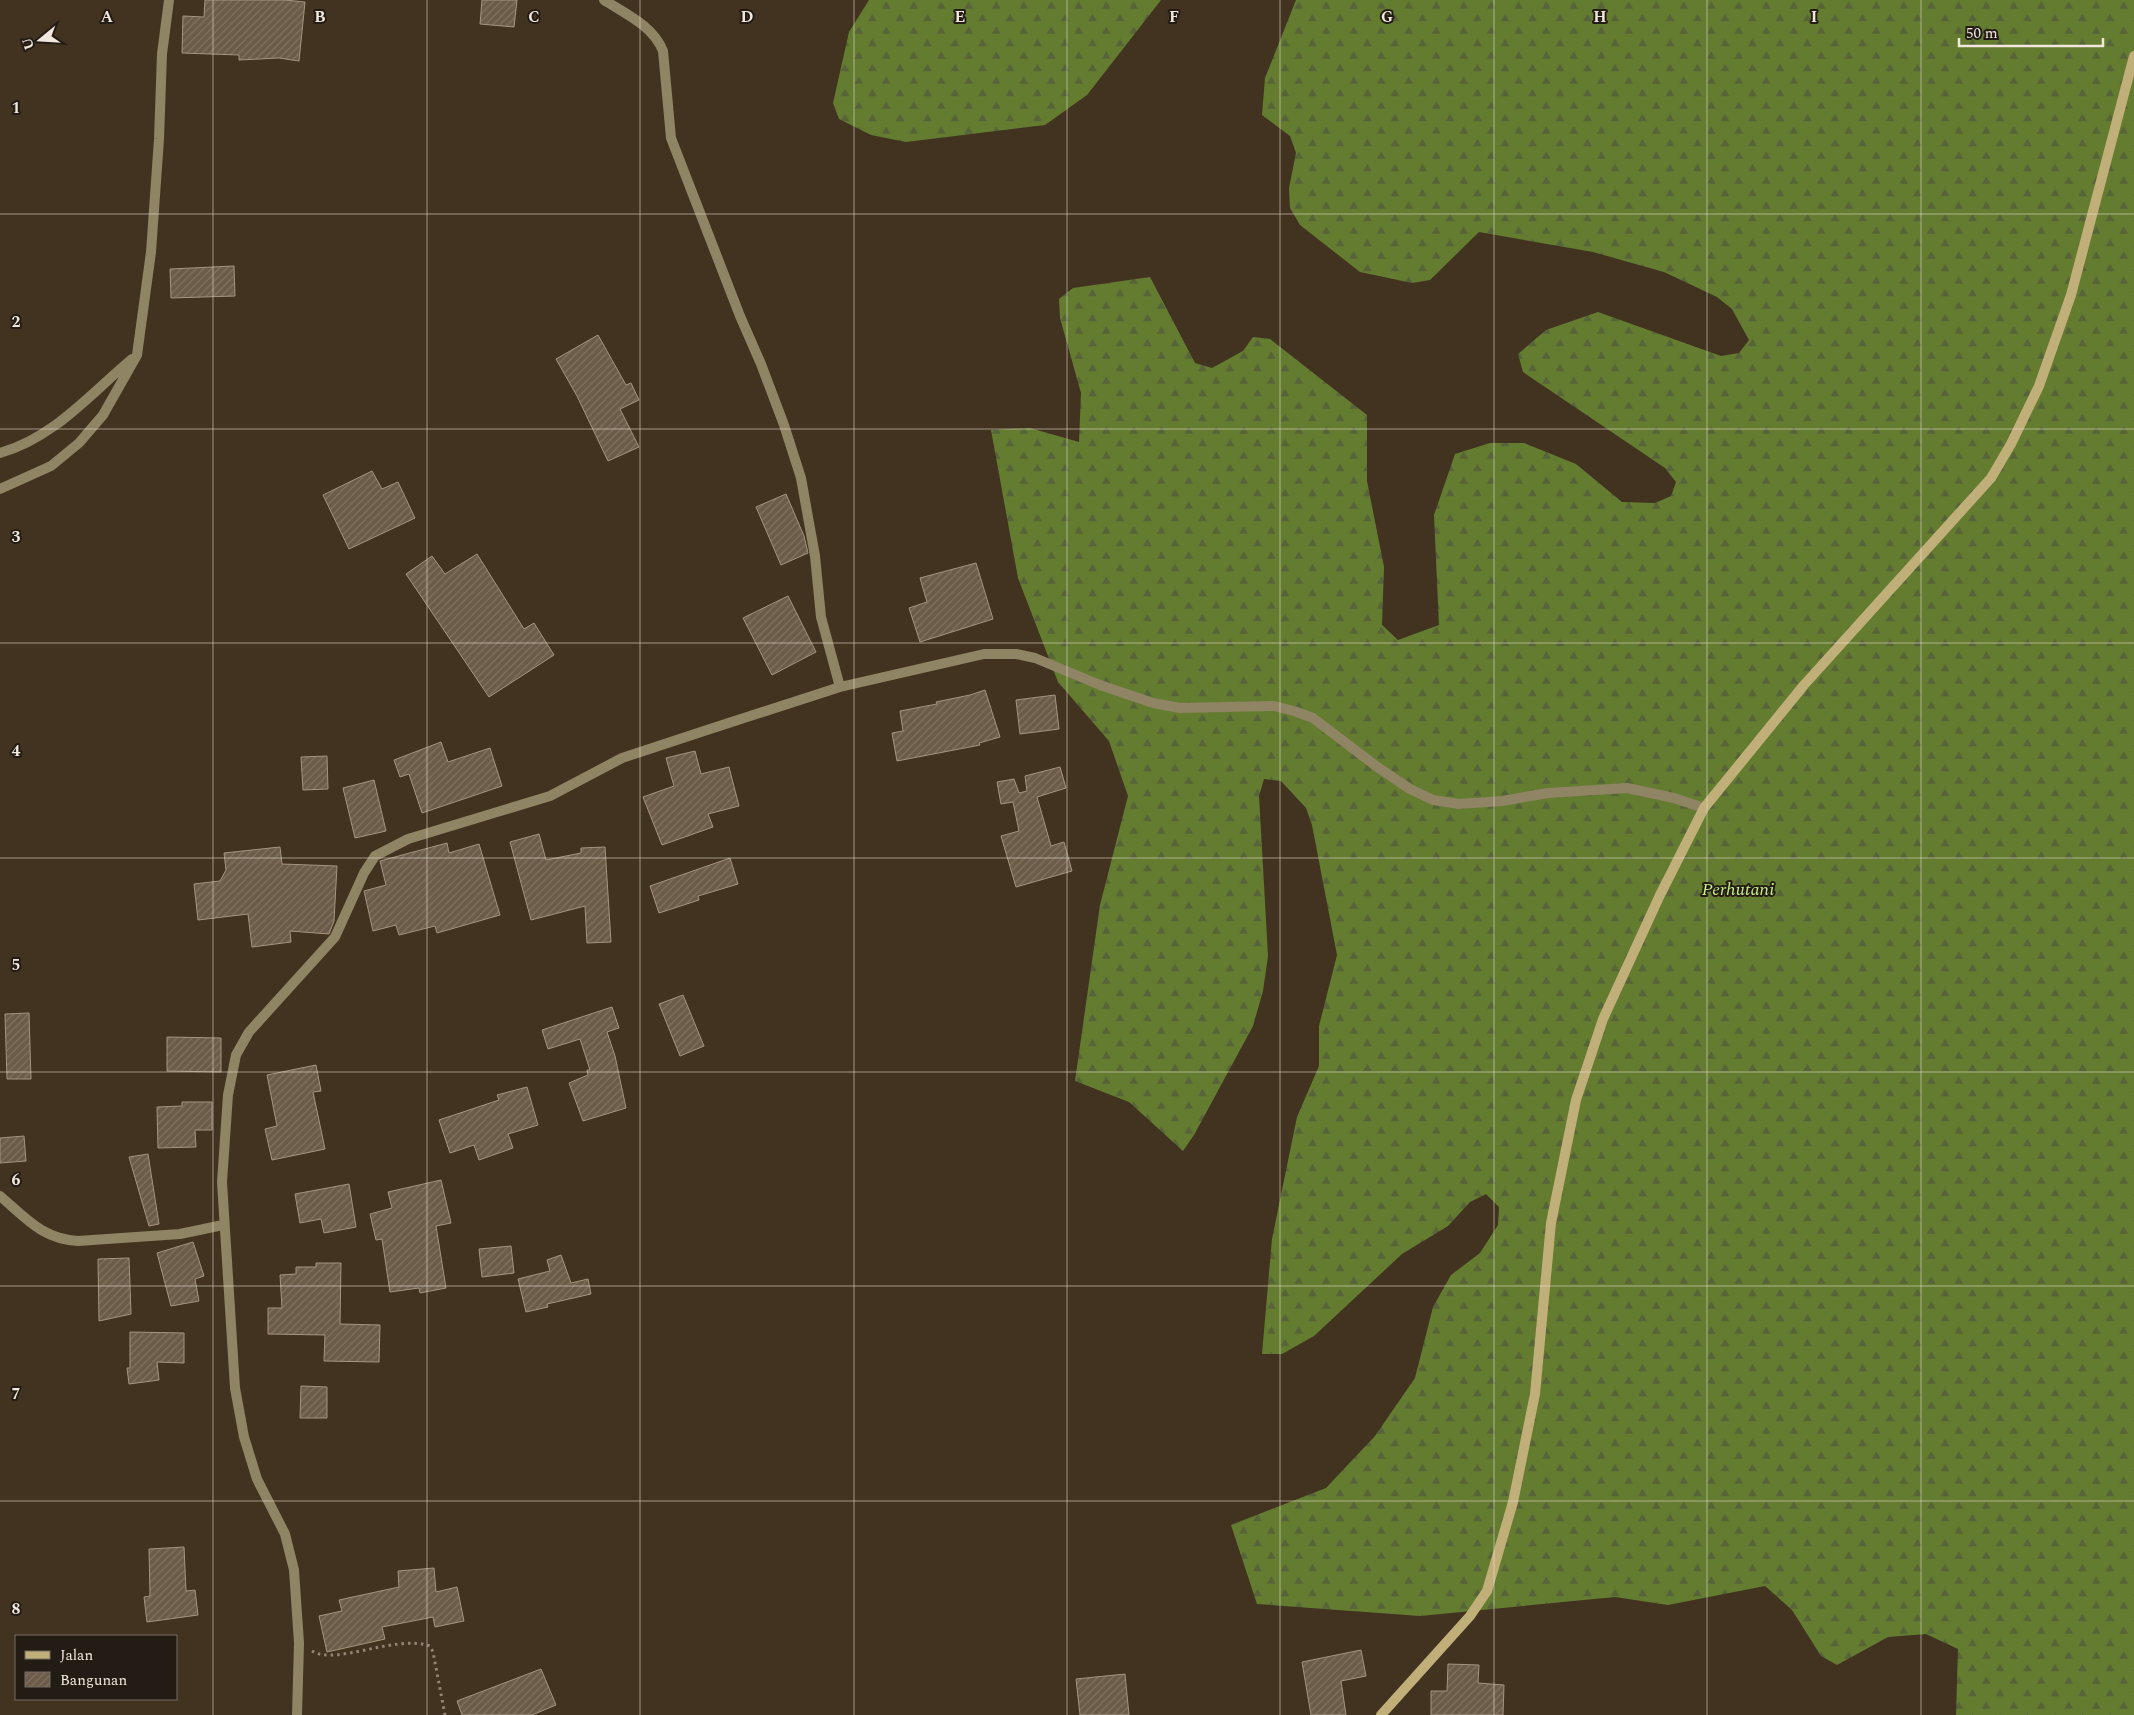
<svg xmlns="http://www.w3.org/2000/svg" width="2134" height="1715" font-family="Spectral,serif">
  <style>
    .forest { fill: url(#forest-firs) }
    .building { fill: url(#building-hatch); stroke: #a59480 }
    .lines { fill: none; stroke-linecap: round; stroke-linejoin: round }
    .path { stroke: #928576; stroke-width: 3; stroke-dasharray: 2.5 4; stroke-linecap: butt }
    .street { stroke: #8f8463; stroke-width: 10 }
    .secondary { stroke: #c1af7a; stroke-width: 10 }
    .grid { fill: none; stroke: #f1e7dc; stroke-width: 1; stroke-opacity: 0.55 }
    .labels { text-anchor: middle; stroke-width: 4; stroke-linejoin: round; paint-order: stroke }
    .park-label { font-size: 18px; font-style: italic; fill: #c7ed85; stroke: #231c14 }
    .grid-label { font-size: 16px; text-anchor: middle; font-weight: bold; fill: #f1e7dc; stroke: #231c14; stroke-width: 4; stroke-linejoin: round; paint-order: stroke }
  </style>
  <defs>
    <pattern id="forest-firs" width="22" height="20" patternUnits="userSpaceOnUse" patternTransform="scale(1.25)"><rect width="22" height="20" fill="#637c30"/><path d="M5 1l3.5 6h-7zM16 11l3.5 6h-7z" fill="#576338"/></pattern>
    <pattern id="building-hatch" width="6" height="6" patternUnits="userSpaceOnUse" patternTransform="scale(1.25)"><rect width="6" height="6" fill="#6b5b48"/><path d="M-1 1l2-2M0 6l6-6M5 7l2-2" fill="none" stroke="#817362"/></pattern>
  </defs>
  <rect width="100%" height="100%" fill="#423321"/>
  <path class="forest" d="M869 0H1161L1087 95 1045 125 906 142 871 135 839 119 833 103 849 32Z
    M1296 0H2134V1715H1956L1958 1649 1926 1634 1888 1637 1837 1665 1821 1656 1792 1610 1765 1586 1668 1605 1615 1597 1420 1616 1257 1604 1231 1525 1326 1488 1375 1436 1415 1378 1433 1307 1451 1275 1480 1253 1498 1225 1499 1207 1486 1194 1470 1202 1448 1226 1402 1254 1314 1336 1282 1354H1262L1272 1239 1297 1117 1319 1066V1026L1337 955 1312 825 1306 808 1281 781 1264 779 1259 796 1268 956 1263 991 1253 1026 1194 1135 1183 1151 1129 1102 1075 1081 1100 905 1128 796 1109 741 1058 682 1018 578 991 430 1030 428 1079 442 1081 393 1060 318 1059 299 1073 288 1150 277 1195 363 1212 368 1243 351 1253 337 1270 339 1367 415V481L1384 567 1382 625 1398 640 1439 625 1434 515 1455 454 1490 443H1524L1576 464 1622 502 1655 503 1671 496 1676 482 1665 468 1523 372 1518 354 1546 330 1598 312 1721 356 1739 353 1749 340 1732 309 1717 297 1664 272 1593 252 1479 232 1430 280 1412 283 1360 272 1300 225 1290 208 1289 188 1296 153 1290 136 1262 115 1265 78Z"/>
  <path class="building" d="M205 0H285L305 2 299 61 279 58 239 60V55L182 53 183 16 204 17Z
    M482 0H517L514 27 480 24Z
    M234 266 235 296 171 298 170 269Z
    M598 335 626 385 631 383 639 400 620 409 639 447 608 461 577 396 556 359Z
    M372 471 382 489 398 482 415 518 349 549 323 495Z
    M786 494 804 536 808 553 781 565 756 507Z
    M477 554 524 629 534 623 554 655 489 697 406 574 432 556 445 574Z
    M976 563 993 619 920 642 909 608 927 602 920 578Z
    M788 596 816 652 772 675 743 618Z
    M985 690 1000 737 979 743 980 745 897 761 892 733 903 731 900 711 937 704 936 702 970 695Z
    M1055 695 1059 729 1020 734 1016 700Z
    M441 742 448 762 490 748 502 786 422 813 409 774 400 777 394 760Z
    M695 751 701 774 729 767 739 806 708 814 713 827 662 845 643 797 674 786 666 758Z
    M327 756 328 789 303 790 301 757Z
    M1060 767 1066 788 1037 797 1051 846 1064 842 1072 871 1016 887 1001 836 1019 831 1013 802 1001 804 997 782 1014 779 1019 793 1027 791 1025 776Z
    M374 780 386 831 355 838 343 788Z
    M539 834 546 860 581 853V848L605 847 611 942 587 943 585 906 531 920 510 842Z
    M447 843 449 853 479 844 500 915 437 933 435 926 399 935 396 925 373 931 364 891 386 885 380 861Z
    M280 847 282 864 337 866 334 921 329 934 290 931 291 942 252 947 248 914 198 920 194 884 220 881 226 870 224 853Z
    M730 858 738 884 698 896 699 900 659 913 650 886Z
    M683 995 704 1046 680 1056 659 1004Z
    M612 1007 619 1028 607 1032 615 1056 626 1108 583 1121 569 1083 588 1075 587 1070H590L580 1039 548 1049 542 1030Z
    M29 1013 31 1079H7L5 1014Z
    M167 1037 221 1038V1072L167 1071Z
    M316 1065 321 1091 313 1092 325 1149 272 1160 265 1129 277 1126 267 1075Z
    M527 1087 538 1125 508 1134 513 1148 479 1160 474 1145 450 1153 439 1120 499 1100 497 1095Z
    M182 1102H212V1130H195L196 1147 158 1148 157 1107 182 1106Z
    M24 1136 26 1161 0 1163V1138Z
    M148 1154 159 1224 149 1226 129 1157Z
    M441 1180 451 1223 436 1226 446 1288 420 1293 419 1288 390 1292 382 1239 376 1240 370 1214 392 1208 388 1192Z
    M349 1184 356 1227 324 1233 321 1219 300 1223 295 1194Z
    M193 1242 204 1276 195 1279 199 1301 171 1306 157 1253Z
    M511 1246 514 1273 482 1277 479 1249Z
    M561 1255 571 1283 588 1279 591 1294 547 1304 548 1307 526 1312 518 1279 550 1271 547 1260Z
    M129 1258 131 1314 99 1321 98 1259Z
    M316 1263H341L340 1324 380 1325 379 1362 324 1361 325 1335 268 1334V1308H282L280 1275 296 1274V1267H316Z
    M130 1332 184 1333V1363L157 1362 159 1380 129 1384 127 1368H130Z
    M301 1386 327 1387V1418H300Z
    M184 1547 186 1591 195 1590 198 1615 147 1622 144 1597 150 1596 149 1549Z
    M434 1568 436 1592 457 1587 464 1621 435 1627 433 1617 382 1627 385 1639 327 1652 319 1616 342 1611 339 1600 399 1587 398 1571Z
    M1361 1650 1366 1676 1341 1681 1346 1715H1311L1302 1662Z
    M1448 1664 1479 1665 1478 1683 1504 1685 1503 1715H1431V1691H1447Z
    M541 1669 556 1705 532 1715H462L457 1701Z
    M1125 1674 1129 1715H1080L1076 1679Z"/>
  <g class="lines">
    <path class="path" d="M312 1651C335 1666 396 1634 430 1646L433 1652 445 1715"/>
    <path class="street" d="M604 0C626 14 653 26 663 51L671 138 740 316 761 364 784 425 801 478 815 556 821 617 840 687
      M0 453C54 438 91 393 132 359
      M0 489 51 466 79 443 103 415 137 355 151 252 159 139 162 54 169 0
      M0 1196C26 1218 42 1239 78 1241L180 1234 223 1225
      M297 1715 299 1643 294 1570 285 1534 257 1479 244 1437 235 1388 222 1182 228 1095 236 1055 249 1032 335 937 364 873 375 856 408 839 550 796 622 758 707 730 840 687 984 654H1016L1035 658 1100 685 1153 703 1180 708 1274 706 1294 711 1313 718 1376 766 1410 789 1433 800 1459 804 1502 801 1548 793 1627 788 1674 798 1704 808"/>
    <path class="secondary" d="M1381 1715 1470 1616 1487 1591 1513 1502 1535 1394 1551 1223 1576 1100 1603 1019 1660 895 1704 808 1804 685 1991 478 2011 444 2039 386 2071 295 2134 56"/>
  </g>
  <path class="grid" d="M213 0V1715M427 0V1715M640 0V1715M854 0V1715M1067 0V1715M1280 0V1715M1494 0V1715M1707 0V1715M1921 0V1715M0 214H2134M0 429H2134M0 643H2134M0 858H2134M0 1072H2134M0 1286H2134M0 1501H2134"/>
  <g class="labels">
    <g class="park-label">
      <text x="1738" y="895">Perhutani</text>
    </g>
  </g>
  <g class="grid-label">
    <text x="107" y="22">A</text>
    <text x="320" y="22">B</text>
    <text x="534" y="22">C</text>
    <text x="747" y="22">D</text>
    <text x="960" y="22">E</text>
    <text x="1174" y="22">F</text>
    <text x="1387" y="22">G</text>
    <text x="1600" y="22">H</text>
    <text x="1814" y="22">I</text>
    <text x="16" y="113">1</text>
    <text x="16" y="327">2</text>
    <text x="16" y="542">3</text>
    <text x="16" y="756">4</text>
    <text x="16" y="970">5</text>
    <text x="16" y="1185">6</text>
    <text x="16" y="1399">7</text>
    <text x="16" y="1614">8</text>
  </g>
  <rect x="15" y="1635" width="162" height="65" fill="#231c14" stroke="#756d64"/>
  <rect x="25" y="1651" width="25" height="8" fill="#c1af7a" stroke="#756d64"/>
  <text x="60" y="1660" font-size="15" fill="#f1e7dc">Jalan</text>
  <rect x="25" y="1672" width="25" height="15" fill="url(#building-hatch)" stroke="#756d64"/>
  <text x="60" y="1685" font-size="15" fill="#f1e7dc">Bangunan</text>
  <g transform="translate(40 40) rotate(252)" stroke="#231c14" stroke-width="4" paint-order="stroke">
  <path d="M0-4L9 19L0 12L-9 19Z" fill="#f1e7dc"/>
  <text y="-8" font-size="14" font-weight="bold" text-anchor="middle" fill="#f1e7dc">U</text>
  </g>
  <path d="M1959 38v8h144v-8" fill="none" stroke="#f1e7dc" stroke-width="2.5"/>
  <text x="1966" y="38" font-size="15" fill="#f1e7dc" stroke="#231c14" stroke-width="4" paint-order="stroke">50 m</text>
</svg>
